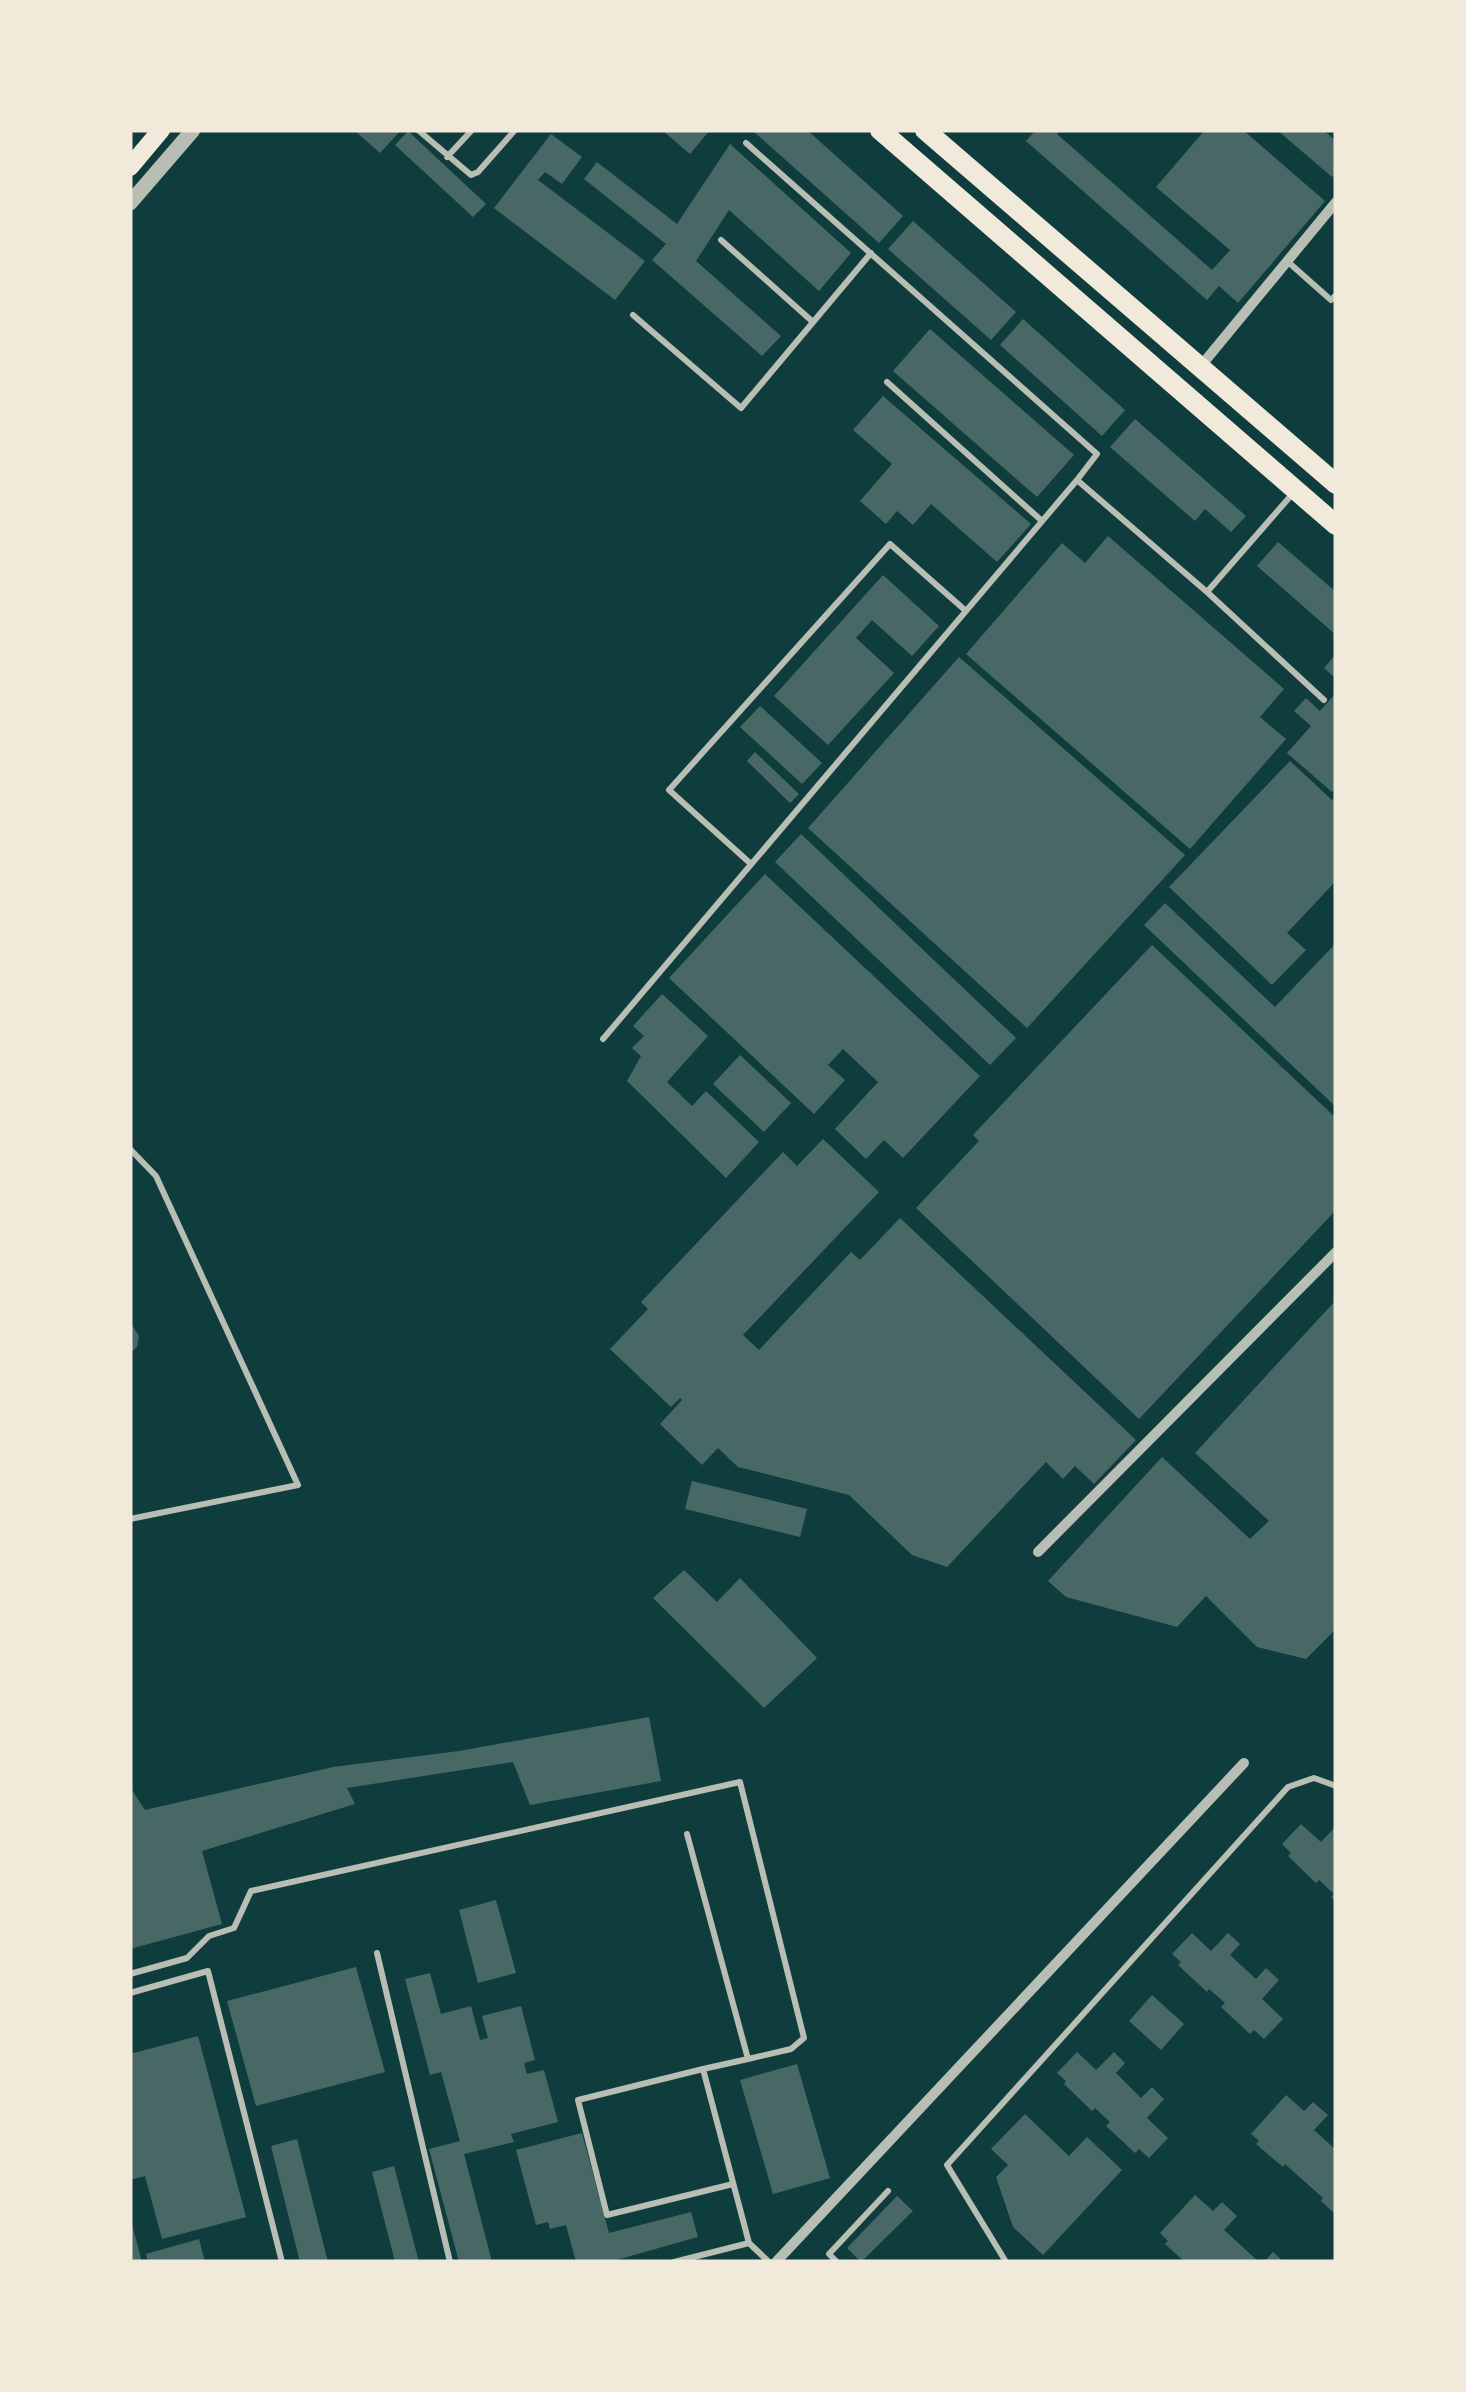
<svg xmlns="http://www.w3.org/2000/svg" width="1466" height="2392" font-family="Lato,sans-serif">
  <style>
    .building { fill: #486865 }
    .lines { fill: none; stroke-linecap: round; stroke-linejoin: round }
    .service { stroke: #b8beb3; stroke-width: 6 }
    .minor { stroke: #b8beb3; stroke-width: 10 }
    .tertiary { stroke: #b8beb3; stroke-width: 15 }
    .secondary { stroke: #f1e9da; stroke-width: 18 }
    .primary { stroke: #f1e9da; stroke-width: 20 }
  </style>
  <rect width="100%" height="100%" fill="#0f3d3e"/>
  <path class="building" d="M354 130H401L380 153Z
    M662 130H710L690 154Z
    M752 130H807L903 216 879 243Z
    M1036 130H1061L1057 134 1212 270 1230 250 1156 187 1205 130H1243L1325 201 1238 303 1219 286 1207 300 1026 141Z
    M1277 130H1323L1336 141V172L1332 177Z
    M408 131 486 204 473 217 395 145Z
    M551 134 582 157 562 184 545 172 538 180 645 261 615 300 494 208Z
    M730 144 851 253 819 291 729 210 696 261 781 336 762 356 652 260 666 244 584 179 597 162 677 224Z
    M913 221 1016 312 991 340 888 249Z
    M1023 319 1125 410 1102 436 1000 345Z
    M930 329 1074 455 1037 497 893 371Z
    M883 396 1031 524 997 562 931 504 913 525 897 511 886 524 860 501 892 464 853 430Z
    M1135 419 1246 516 1231 532 1205 509 1195 521 1110 447Z
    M1108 536 1284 689 1260 717 1286 739 1190 849 966 654 1062 543 1085 563Z
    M1278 542 1336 592V635L1257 566Z
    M883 575 939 626 912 656 872 620 856 638 894 673 828 745 774 696Z
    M1336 654V679L1324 668Z
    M959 657 1185 855 1027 1028 808 828Z
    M1336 693V788L1332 792 1287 753 1311 726 1294 711 1306 698 1320 711Z
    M760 706 822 763 802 784 740 727Z
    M755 752 799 794 790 803 747 761Z
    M1290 761 1332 800 1336 796V881L1287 933 1306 950 1272 985 1169 887Z
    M801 834 1016 1038 990 1065 775 862Z
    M765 874 980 1076 903 1158 884 1140 866 1159 835 1129 878 1082 843 1049 828 1065 845 1080 814 1114 669 978Z
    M1165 903 1275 1007 1336 943V1107L1144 925Z
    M1152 945 1336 1118V1210L1139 1419 916 1208 979 1141 973 1135Z
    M662 994 708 1036 667 1082 692 1106 706 1091 759 1142 726 1178 627 1081 641 1056 632 1048 644 1036 633 1026Z
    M740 1055 791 1103 764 1132 713 1084Z
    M823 1139 879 1192 743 1335 759 1350 851 1252 860 1260 900 1218 1136 1440 1094 1484 1075 1466 1063 1479 1046 1462 947 1567 912 1555 849 1495 738 1467 718 1448 702 1465 660 1424 682 1400 680 1398 671 1407 610 1349 648 1309 641 1302 783 1152 797 1166Z
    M1336 1300V1629L1306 1659 1257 1647 1206 1596 1177 1627 1066 1597 1048 1581 1162 1457 1250 1539 1269 1521 1195 1453Z
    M130 1322 139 1336 137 1347 130 1353Z
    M692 1481 807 1509 800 1537 685 1509Z
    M684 1570 717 1602 740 1578 817 1658 764 1708 653 1598Z
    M649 1717 661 1781 530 1805 513 1762 347 1788 355 1804 202 1851 222 1924 130 1949V1787L145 1810 333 1767 459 1751Z
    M1301 1824 1321 1842 1336 1826V1902L1331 1897 1334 1894 1319 1880 1316 1883 1288 1856 1291 1853 1282 1844Z
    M496 1900 516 1973 478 1983 459 1910Z
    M1192 1933 1211 1951 1228 1933 1240 1944 1230 1955 1256 1979 1266 1968 1279 1980 1262 1999 1283 2019 1264 2039 1254 2030 1250 2034 1221 2007 1225 2003 1209 1989 1207 1992 1178 1965 1181 1962 1172 1954Z
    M356 1967 385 2072 256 2106 227 2001Z
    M430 1973 441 2014 471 2006 480 2040 488 2038 482 2016 521 2006 535 2060 524 2063 527 2074 544 2070 558 2122 511 2134 514 2142 464 2154 492 2262H459L429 2149 460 2141 441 2072 430 2075 405 1979Z
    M1152 1995 1184 2024 1161 2050 1129 2021Z
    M198 2036 246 2217 162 2239 145 2176 130 2180V2054Z
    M1077 2052 1096 2070 1114 2052 1125 2063 1116 2073 1141 2098 1152 2087 1164 2099 1147 2118 1168 2138 1149 2158 1139 2149 1135 2153 1106 2126 1110 2122 1095 2108 1092 2111 1064 2084 1066 2081 1057 2073Z
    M797 2064 830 2178 773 2194 740 2080Z
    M1286 2095 1304 2111 1313 2102 1328 2115 1314 2130 1336 2150V2215L1321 2201 1323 2198 1285 2164 1283 2167 1256 2144 1259 2141 1251 2134Z
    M1025 2114 1069 2156 1087 2137 1122 2170 1043 2255 1013 2227 996 2177 1008 2165 991 2149Z
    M582 2133 609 2233 691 2212 698 2237 609 2262H576L566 2225 550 2229 548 2222 536 2225 516 2150Z
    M297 2139 328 2262H300L271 2146Z
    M394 2166 419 2262H395L372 2172Z
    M1195 2195 1213 2211 1222 2202 1237 2216 1224 2230 1259 2262H1185L1165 2244 1168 2241 1160 2233Z
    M897 2196 913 2211 861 2262 847 2248Z
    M130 2221H131L142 2262H130Z
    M199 2239 205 2262H148L146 2254Z
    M1273 2252 1284 2262H1264Z"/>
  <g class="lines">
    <path class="service" d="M418 130 471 175 478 172 515 130
      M746 143 1097 454 1077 480
      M447 157 472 130
      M721 240 813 322
      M1287 261 1331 300 1336 295
      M633 315 741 408 871 253
      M887 382 1042 521
      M1207 592 1324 700
      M751 864 669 790 890 544 966 611
      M603 1039 1077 480 1207 592 1295 491
      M130 1149 156 1176 298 1485 130 1519
      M687 1834 748 2059 703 2069
      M377 1953 450 2262
      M130 1974 187 1958 209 1936 234 1928 251 1891 740 1782 804 2038 791 2049 748 2059
      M130 1993 208 1971 282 2262
      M733 2184 607 2215 578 2100 703 2069 749 2243
      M674 2262 749 2243 769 2262
      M837 2262 829 2254 888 2191
      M1006 2262 947 2165 1288 1787 1314 1778 1336 1786"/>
    <path class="minor" d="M1200 367 1336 202
      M1038 1552 1336 1252
      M776 2262 1244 1763"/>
    <path class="tertiary" d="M130 203 193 130"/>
    <path class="secondary" d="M130 167 161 130"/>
    <path class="primary" d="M880 130 1336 525
      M925 130 1336 484"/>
  </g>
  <rect width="1466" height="2392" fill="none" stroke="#f1e9da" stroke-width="265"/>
</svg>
